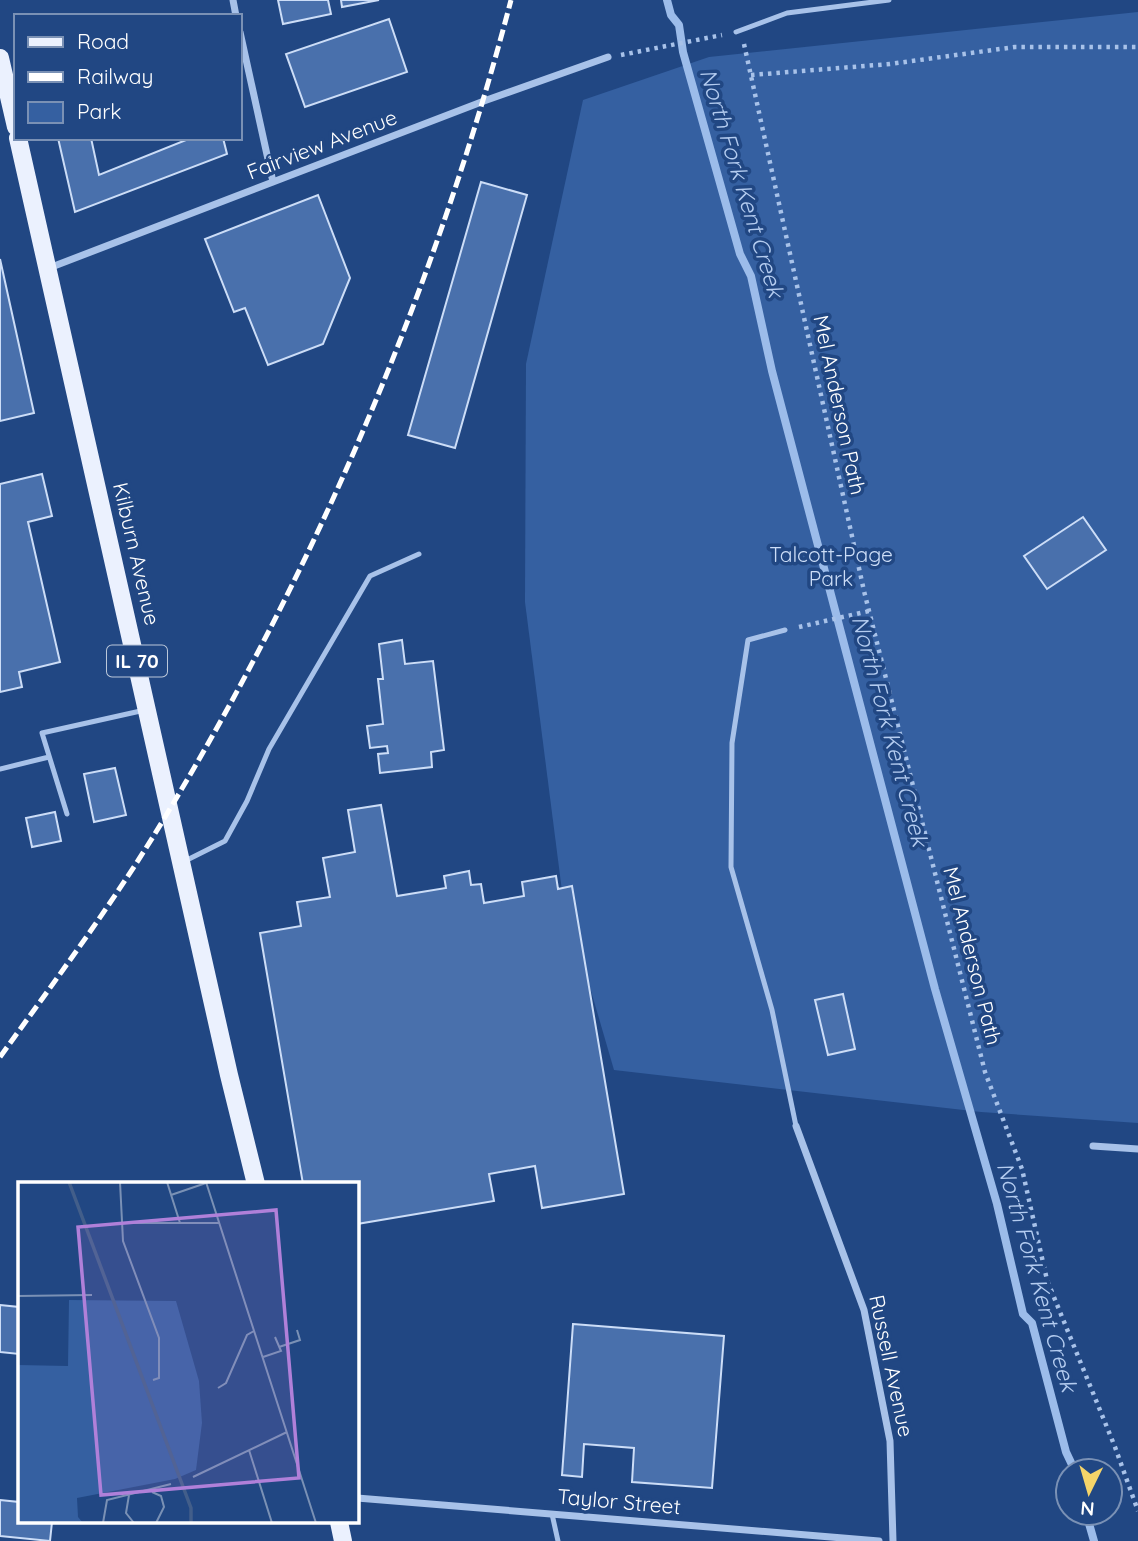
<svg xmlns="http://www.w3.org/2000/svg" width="1138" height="1541" font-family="Quicksand,sans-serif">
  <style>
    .green { fill: #3560a1 }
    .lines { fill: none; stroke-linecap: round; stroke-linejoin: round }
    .stream { stroke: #9cbcea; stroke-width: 8 }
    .building { fill: #4970ac; stroke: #ccddf7; stroke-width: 2 }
    .path { stroke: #a8c2e9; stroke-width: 4.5; stroke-dasharray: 3.5 5; stroke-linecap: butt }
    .service { stroke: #a8c2e9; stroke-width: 5 }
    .minor { stroke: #a8c2e9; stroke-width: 7 }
    .primary { stroke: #ebf1fe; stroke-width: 18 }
    .rail { stroke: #fff; stroke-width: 5; stroke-dasharray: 12 5; stroke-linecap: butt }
    .labels { text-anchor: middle; stroke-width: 7; stroke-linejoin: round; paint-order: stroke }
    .shield { fill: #214783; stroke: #bcc8da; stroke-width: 2 }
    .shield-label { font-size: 19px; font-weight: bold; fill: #fff }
    .street-label { font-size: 21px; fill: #fff; stroke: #214783 }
    .park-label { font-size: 21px; fill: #ccddf7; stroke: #214783 }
    .water-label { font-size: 23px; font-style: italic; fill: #b4ccf0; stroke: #214783 }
    .inset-river { fill: none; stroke: #425e8a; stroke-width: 3.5 }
    .inset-road { fill: none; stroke: #7a91b5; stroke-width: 2 }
    .view { fill: #b080d9; fill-opacity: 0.15; stroke: #b080d9; stroke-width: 3.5 }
    .inset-edge { fill: none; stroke: #fff; stroke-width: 3.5 }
  </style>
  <rect width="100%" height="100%" fill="#214783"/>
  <path class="green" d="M1138 12V1123L981 1112 614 1070 562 891 525 602 526 364 583 100 709 57Z"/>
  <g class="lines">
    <path class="stream" d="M667 0 671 15 679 25 683 52 740 254 751 276 772 371 935 989 997 1204 1023 1314 1032 1323 1066 1452 1075 1471
      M1086 1513 1094 1541"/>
  </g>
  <path class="building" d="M278 0H328L331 14 283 24Z
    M341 0H379L342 7Z
    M389 19 407 72 305 107 286 54Z
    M58 138H91L99 175 191 138H223L227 154 75 212Z
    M481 182 527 195 455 448 408 435Z
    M318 195 350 278 323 344 268 365 245 308 234 312 205 239Z
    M0 259 34 413 0 421Z
    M42 474 52 516 28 522 60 662 19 672 22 687 0 692V484Z
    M1083 517 1106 550 1047 589 1024 556Z
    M402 640 405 664 433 661 444 750 431 752 432 767 380 773 378 754 388 753 387 746 370 748 367 726 383 724 378 679H383L379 644Z
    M115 768 126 815 94 822 84 774Z
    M381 805 397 896 446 888 444 876 469 871 471 885 481 884 484 903 524 896 522 882 556 876 558 889 572 886 624 1194 542 1208 535 1166 489 1174 494 1201 357 1224V1184H303L260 933 301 926 297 902 330 897 323 858 355 852 348 810Z
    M55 812 61 841 32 847 26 818Z
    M843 994 855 1049 828 1055 815 1000Z
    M0 1305 19 1307V1354L0 1352Z
    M573 1324 724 1336 712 1488 632 1482 634 1448 584 1444 582 1477 562 1475Z
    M0 1500 19 1502V1522H52L50 1541 0 1536Z"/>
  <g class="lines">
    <path class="path" d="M744 44 864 591 985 1072 1022 1169 1047 1280 1115 1447 1138 1511
      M621 55 722 35
      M751 75 890 64 1015 47H1138
      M799 627 869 611"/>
    <path class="service" d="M736 32 787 13 889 0
      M785 630 748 640 732 743 731 867 772 1010 796 1126
      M0 769 49 757
      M67 814 42 733 145 710
      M185 861 225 841 247 801 269 749 370 576 419 554
      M552 1514 558 1541"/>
    <path class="minor" d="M233 0 236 16
      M240 32 273 182
      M49 268 484 101 608 57
      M796 1126 864 1310 890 1441 893 1541
      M1093 1146 1138 1149
      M357 1498 879 1541"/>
    <path class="primary" d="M0 58 16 127
      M18 138 229 1075 256 1184
      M339 1522 343 1541"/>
    <path class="rail" d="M0 1057C59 975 120 894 171 807 320 559 438 280 511 0"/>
  </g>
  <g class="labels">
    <rect class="shield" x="107" y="645.5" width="60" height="31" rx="5"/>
    <g class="shield-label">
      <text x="137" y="668">IL 70</text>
    </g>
    <g class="street-label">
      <text transform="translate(322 145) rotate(-21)" y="7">Fairview Avenue</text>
      <text transform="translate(839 405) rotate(78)" y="7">Mel Anderson Path</text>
      <text transform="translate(136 554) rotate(77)" y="7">Kilburn Avenue</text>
      <text transform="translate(972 956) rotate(76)" y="7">Mel Anderson Path</text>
      <text transform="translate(891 1366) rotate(78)" y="7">Russell Avenue</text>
      <text transform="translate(619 1502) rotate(5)" y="7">Taylor Street</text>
    </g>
    <g class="park-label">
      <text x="831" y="562">Talcott-Page<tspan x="831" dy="24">Park</tspan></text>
    </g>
    <g class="water-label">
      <text transform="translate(742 183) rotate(73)" y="8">North Fork Kent Creek</text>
      <text transform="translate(890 731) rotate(75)" y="8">North Fork Kent Creek</text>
      <text transform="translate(1037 1277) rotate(74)" y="8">North Fork Kent Creek</text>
    </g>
  </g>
  <g transform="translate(18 1182)">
    <rect width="341" height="341" fill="#214783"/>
    <path d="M51 118 158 119 181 199 184 241 178 288 157 297 59 316 60 335 65 341H0V183L50 184Z" fill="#3560a1"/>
    <path class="inset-river" d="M51 0 173 326V341"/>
    <path class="inset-road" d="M102 0 105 59 141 156V196L135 198M149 0 162 41M188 0 298 341M153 13 188 1M103 41H201M0 114 74 113M261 165 282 158 279 148M245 175 263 169 257 155M200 206 208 201 229 153 236 149M231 268 254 341M175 295 269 250M134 310 143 314 146 325 138 341M111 313 108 331 116 341M85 341 89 318 153 302"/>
    <path class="view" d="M258 28 281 296 83 313 60 45Z"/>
    <rect width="341" height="341" class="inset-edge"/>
  </g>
  <rect x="14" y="14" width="228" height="126" fill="#214783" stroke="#7a91b5" stroke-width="2"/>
  <rect x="28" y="37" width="35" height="10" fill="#ebf1fe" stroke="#7a91b5" stroke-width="2"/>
  <text x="77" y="49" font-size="21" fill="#ffffff">Road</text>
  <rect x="28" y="72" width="35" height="10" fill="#ffffff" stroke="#7a91b5" stroke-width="2"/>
  <text x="77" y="84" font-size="21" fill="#ffffff">Railway</text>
  <rect x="28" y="102" width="35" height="21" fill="#3560a1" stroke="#7a91b5" stroke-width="2"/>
  <text x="77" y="119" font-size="21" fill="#ffffff">Park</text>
  <g transform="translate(1089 1492) rotate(185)"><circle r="33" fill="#214783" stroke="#7a91b5" stroke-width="2"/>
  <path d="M0-5L12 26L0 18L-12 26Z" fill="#f5d469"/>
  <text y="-10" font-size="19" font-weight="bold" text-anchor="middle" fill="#ffffff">N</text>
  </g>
</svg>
